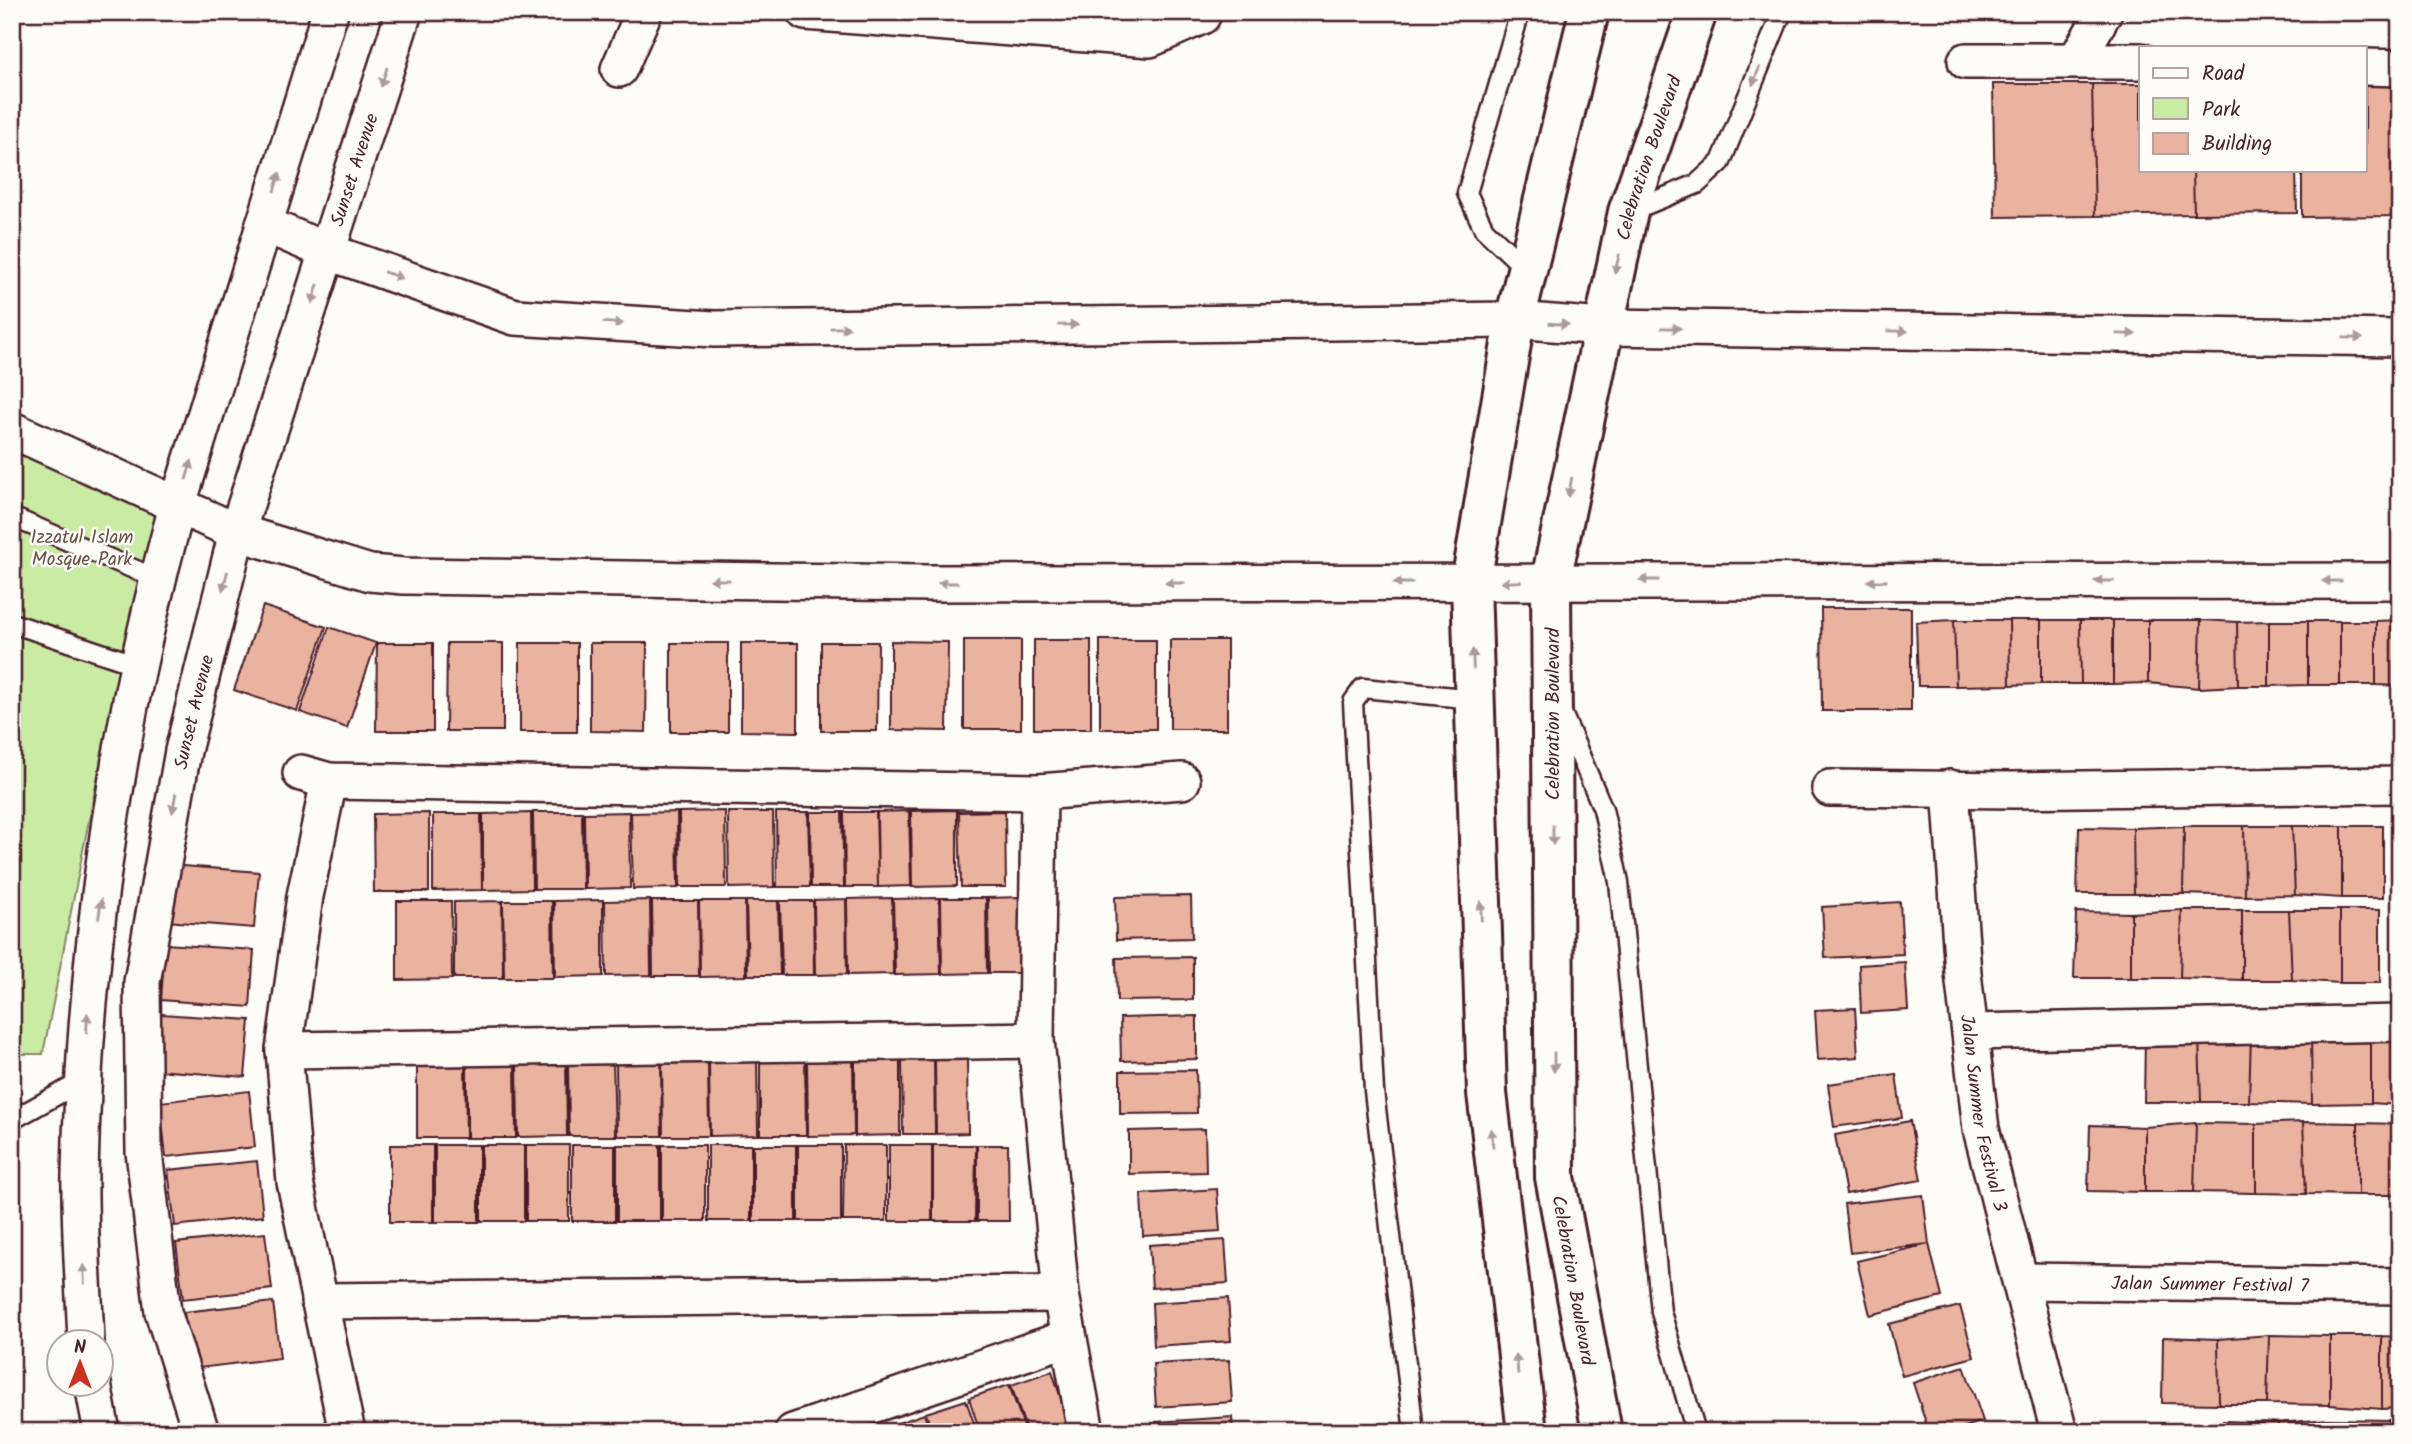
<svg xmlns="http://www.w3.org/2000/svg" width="2412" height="1444" font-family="Kalam,sans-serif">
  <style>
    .green { fill: #c9eba4; stroke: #8a8568; stroke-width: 2 }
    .building { fill: #eab3a0; stroke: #4a1f2b; stroke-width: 2 }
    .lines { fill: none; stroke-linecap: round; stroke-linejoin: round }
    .service-casing { stroke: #4a1f2b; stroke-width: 23 }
    .minor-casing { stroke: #4a1f2b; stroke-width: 40 }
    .tertiary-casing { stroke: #4a1f2b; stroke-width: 44 }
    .service { stroke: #fdfcf7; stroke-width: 18 }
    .minor { stroke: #fdfcf7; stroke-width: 35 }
    .tertiary { stroke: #fdfcf7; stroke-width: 38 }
    .oneway { fill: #ac999b }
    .labels { text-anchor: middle; stroke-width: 5; stroke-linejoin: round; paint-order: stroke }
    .street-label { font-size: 19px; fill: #4a1f2b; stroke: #fdfcf7 }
    .park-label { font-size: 19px; fill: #6a5249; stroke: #fdfcf7 }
  </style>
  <rect width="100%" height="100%" fill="#fdfcf7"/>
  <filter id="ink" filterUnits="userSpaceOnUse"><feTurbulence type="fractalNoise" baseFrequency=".0143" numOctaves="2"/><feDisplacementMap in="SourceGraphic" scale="14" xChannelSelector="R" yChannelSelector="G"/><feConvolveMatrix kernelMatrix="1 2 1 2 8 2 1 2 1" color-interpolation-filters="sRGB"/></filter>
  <g filter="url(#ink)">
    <path class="green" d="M12 437 168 510 124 642 43 1054H12Z"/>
    <path class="building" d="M1993 84H2092L2095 216 1995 217Z
      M2092 84H2141V170H2193L2194 214 2095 216Z
      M2365 84H2399L2400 216 2302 217V170H2365Z
      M2193 170H2296L2297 213 2194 214Z
      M263 606 326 627 297 711 234 690Z
      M1821 608H1911V711H1822Z
      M1954 620H2009L2010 685 1956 686Z
      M1954 620 1956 686H1918L1916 622Z
      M2009 620H2041V684L2010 685Z
      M2041 620H2080L2081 684H2041Z
      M2080 620H2113V684H2081Z
      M2113 620H2148V683L2113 684Z
      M2148 620H2201L2199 688 2148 683Z
      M2201 620 2237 622 2238 686 2199 688Z
      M2400 620V686L2376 685V621Z
      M2269 621V686H2238L2237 622Z
      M2269 621H2308V685L2269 686Z
      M2308 621H2340V685H2308Z
      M2340 621H2376V685H2340Z
      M329 627 376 643 347 728 300 712Z
      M964 640H1021V729H964Z
      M1034 640H1091V729H1034Z
      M1100 640H1156V729H1100Z
      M1170 640H1227V729H1170Z
      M891 641 948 642 947 731 891 730Z
      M821 642H878L877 731H821Z
      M377 643H433V731H376Z
      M447 643H503V731H446Z
      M520 643H577V732H520Z
      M590 643H647L646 732 590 731Z
      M671 643H728V732H671Z
      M741 643H798V732L741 731Z
      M957 810V886L912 887 911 811Z
      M725 811 726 887H680L679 812Z
      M909 811 911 886 878 887 877 812Z
      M1005 811 1006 887H961L959 812Z
      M533 812H582L583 889H534Z
      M629 812 630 888 585 889 584 813Z
      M677 812 678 888 633 889 631 813Z
      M728 812H773L774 887 729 888Z
      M776 812H808L810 887H777Z
      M810 812H842L844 887H811Z
      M844 812H876L878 887H845Z
      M429 813V892H374L373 814Z
      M531 813 532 889 483 890V814Z
      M433 814H481L482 890 433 891Z
      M2184 826H2244L2245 896 2183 894Z
      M2184 826 2183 894H2134L2133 828Z
      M2244 826H2292L2295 895 2245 896Z
      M2292 826H2342V898L2295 895Z
      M2342 826H2383V898H2342Z
      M2079 827 2133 828 2134 894H2077Z
      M170 865 259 872 254 928 166 921Z
      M1191 896 1192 938 1116 940 1115 897Z
      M1019 897 1020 973H989L988 898Z
      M892 898 893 974 848 975 847 899Z
      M939 898 941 974 895 975 893 899Z
      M941 898H986L987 973 942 974Z
      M846 899 847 974 815 975 814 900Z
      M603 900V976L555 977 554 901Z
      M650 900 651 975 606 976 605 901Z
      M397 901H451L452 979 397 980Z
      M502 901 503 978H454V902Z
      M503 901H552L553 978H504Z
      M652 901H698L699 976H653Z
      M699 901H745L746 976 700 977Z
      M746 901H778L780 975H748Z
      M780 901H813L814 975H782Z
      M1900 902 1903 954 1825 958 1822 907Z
      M2182 910H2242V980L2180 978Z
      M2182 910 2180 978H2131V913Z
      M2242 910H2289L2292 980H2242Z
      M2289 910H2340V983L2292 980Z
      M2340 910H2380V983H2340Z
      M2076 912 2131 913V978H2074Z
      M165 944 254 950 250 1007 161 1000Z
      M1193 957V1000L1117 1001 1116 958Z
      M1905 962 1908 1010 1861 1013 1859 965Z
      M1855 1008 1858 1057 1818 1060 1815 1010Z
      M161 1014 250 1020 245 1077 157 1070Z
      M1197 1016V1059L1121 1061 1120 1018Z
      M2251 1034H2311L2312 1104 2249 1102Z
      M2251 1034 2249 1102H2201L2199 1036Z
      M2311 1034H2371V1103L2312 1104Z
      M2371 1034 2400 1035V1105L2371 1103Z
      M2145 1035 2199 1036 2201 1102H2144Z
      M967 1058 968 1133 936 1134 935 1059Z
      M709 1059H757L758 1135 710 1136Z
      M760 1059H805L806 1135H760Z
      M807 1059H853L854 1135 808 1136Z
      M900 1059V1135L855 1136V1060Z
      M902 1059H934L935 1134H903Z
      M517 1060H566L567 1136 518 1137Z
      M613 1060 615 1136H569L568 1061Z
      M661 1060 662 1136H617L616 1061Z
      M708 1060 709 1136H663L662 1061Z
      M417 1061H465L466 1138H417Z
      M467 1061H515L516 1138H467Z
      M1196 1070 1197 1113 1120 1114V1071Z
      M1896 1074 1902 1118 1834 1127 1828 1084Z
      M249 1091 255 1147 166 1157 160 1102Z
      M1910 1121 1921 1180 1846 1194 1835 1135Z
      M2303 1122 2358 1123V1195L2306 1194Z
      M2303 1122 2306 1194 2256 1193V1124Z
      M2196 1123 2256 1124V1193L2194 1192Z
      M2196 1123 2194 1192H2145V1127Z
      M2358 1123 2400 1124V1195H2358Z
      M2090 1125 2145 1127V1192L2088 1191Z
      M1205 1129 1206 1172 1129 1174V1131Z
      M390 1145H433V1222H390Z
      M435 1145H479V1222H435Z
      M481 1145H524V1221H481Z
      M526 1145H569V1221H526Z
      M572 1145H615V1221H572Z
      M617 1145H660V1221H617Z
      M662 1145H705V1221H662Z
      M708 1145H751V1221H708Z
      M753 1145H796V1221H753Z
      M798 1145H841V1221H798Z
      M844 1145H886V1221H843Z
      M889 1145H932V1221H889Z
      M933 1145H976L975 1221H933Z
      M977 1145H1008L1009 1221H977Z
      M257 1161 263 1216 175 1226 168 1170Z
      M1217 1189 1220 1231 1143 1236 1141 1194Z
      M1923 1195 1929 1244 1850 1253 1844 1204Z
      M265 1233 272 1289 183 1299 176 1243Z
      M1225 1240 1228 1283 1152 1288 1149 1245Z
      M1929 1244 1942 1297 1870 1315 1857 1261Z
      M1228 1298 1231 1341 1154 1346 1152 1303Z
      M273 1302 280 1358 191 1369 184 1312Z
      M1960 1306 1974 1357 1902 1376 1889 1324Z
      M2269 1335 2330 1336V1405L2267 1404Z
      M2269 1335 2267 1404H2219L2218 1339Z
      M2330 1336H2382V1409L2330 1405Z
      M2382 1336 2400 1337V1408L2382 1409Z
      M2163 1337 2218 1339 2219 1404 2162 1403Z
      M1229 1360 1232 1402 1156 1407 1153 1364Z
      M1964 1366 1983 1421 1950 1432H1929L1913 1383Z
      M1052 1371 1072 1432H1027L1011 1385Z
      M1009 1385 1026 1432H980L969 1398Z
      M966 1400 977 1432H932L926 1413Z
      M924 1414 930 1432H885L884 1428Z
      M1232 1417 1233 1432H1157L1156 1422Z
      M2328 1419 2389 1420V1432H2328Z
      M2328 1419V1432H2278V1423Z
      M2389 1420H2400V1432H2389Z
      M2223 1421 2278 1423V1432H2223Z"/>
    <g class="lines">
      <defs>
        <path id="service" d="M1520 12 1467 193 1484 229 1526 269
          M1631 211 1697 184 1721 162 1782 12
          M12 517 157 579
          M12 623 140 666
          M1562 713 1603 809 1619 882 1661 1312 1696 1432
          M12 1120 84 1080
          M1414 1432 1374 1091 1353 702 1363 688 1474 699"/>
        <g id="minor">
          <path d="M805 12 1150 39 1202 16"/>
          <path d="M2077 59 2104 12"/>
          <path d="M1966 61H2141"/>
          <path d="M2365 67 2400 68"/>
          <path d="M619 69 644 12"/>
          <path d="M264 224 329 252 515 317 714 329 1515 320 1603 327 2400 338"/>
          <path d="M12 430 237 532 370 573 404 576 930 583 2400 581"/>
          <path d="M301 773 329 781 1039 792 1182 781"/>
          <path d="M329 781 305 896 284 1050 295 1182 347 1432"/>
          <path d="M1830 788 2013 790 2400 785"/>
          <path id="s1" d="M1950 788 1963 973 1981 1129 2059 1432"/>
          <path d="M1039 792 1036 1040 1061 1294 1086 1432"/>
          <path d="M1970 1032 2400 1023"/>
          <path d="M284 1050 1036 1040"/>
          <path id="s2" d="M2021 1281 2400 1286"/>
          <path d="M319 1301 1061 1294"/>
          <path d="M86 1342C84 1286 79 1229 80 1173 85 949 117 723 177 507L330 12"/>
          <path d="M93 1384 102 1432"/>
          <path id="s3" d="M201 1432 163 1312 144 1152 142 982 183 751 237 532 404 12"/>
          <path d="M793 1432 1068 1338"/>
        </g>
        <g id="tertiary">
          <path d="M1527 1432 1487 1093 1471 583 1515 320 1589 12"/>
          <path id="s4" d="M1602 1432 1555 1177 1551 580 1628 212 1697 12"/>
        </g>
      </defs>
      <use href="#service" class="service-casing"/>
      <use href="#minor" class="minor-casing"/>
      <use href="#tertiary" class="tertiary-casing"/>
      <use href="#service" class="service"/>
      <use href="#minor" class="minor"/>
      <use href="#tertiary" class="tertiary"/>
    </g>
    <defs><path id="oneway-solid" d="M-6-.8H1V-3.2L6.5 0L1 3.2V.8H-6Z" transform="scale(1.75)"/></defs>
    <g class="oneway">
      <use href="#oneway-solid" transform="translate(1756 76) rotate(112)"/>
      <use href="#oneway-solid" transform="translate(384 77) rotate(108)"/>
      <use href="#oneway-solid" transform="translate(277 182) rotate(-73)"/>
      <use href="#oneway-solid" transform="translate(1617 264) rotate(103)"/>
      <use href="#oneway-solid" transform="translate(393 275) rotate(19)"/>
      <use href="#oneway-solid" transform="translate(315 294) rotate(108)"/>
      <use href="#oneway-solid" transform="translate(613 323) rotate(3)"/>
      <use href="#oneway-solid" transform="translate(1559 324) rotate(4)"/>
      <use href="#oneway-solid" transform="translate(1068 325) rotate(-1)"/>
      <use href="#oneway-solid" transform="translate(840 328) rotate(-1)"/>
      <use href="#oneway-solid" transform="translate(1671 328) rotate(1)"/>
      <use href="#oneway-solid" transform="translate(1898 331) rotate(1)"/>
      <use href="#oneway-solid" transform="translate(2126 334) rotate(1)"/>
      <use href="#oneway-solid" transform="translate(2353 338) rotate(1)"/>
      <use href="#oneway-solid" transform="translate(189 470) rotate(-73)"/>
      <use href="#oneway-solid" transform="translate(1570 487) rotate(101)"/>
      <use href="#oneway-solid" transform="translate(720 580) rotate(-179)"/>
      <use href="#oneway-solid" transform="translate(1649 580) rotate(-180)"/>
      <use href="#oneway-solid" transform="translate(225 581) rotate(104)"/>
      <use href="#oneway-solid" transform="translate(1877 581) rotate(-180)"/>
      <use href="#oneway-solid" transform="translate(2104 581) rotate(-180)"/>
      <use href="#oneway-solid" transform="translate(2332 581) rotate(-180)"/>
      <use href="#oneway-solid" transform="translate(1511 582) rotate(178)"/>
      <use href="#oneway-solid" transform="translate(948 583) rotate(180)"/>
      <use href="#oneway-solid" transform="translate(1175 583) rotate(180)"/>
      <use href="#oneway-solid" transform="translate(1403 583) rotate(180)"/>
      <use href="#oneway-solid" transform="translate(1473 659) rotate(-92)"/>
      <use href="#oneway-solid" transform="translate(174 803) rotate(100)"/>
      <use href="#oneway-solid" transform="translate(1553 835) rotate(90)"/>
      <use href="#oneway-solid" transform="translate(100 909) rotate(-82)"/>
      <use href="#oneway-solid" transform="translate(1481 911) rotate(-92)"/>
      <use href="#oneway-solid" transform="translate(87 1023) rotate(-87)"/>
      <use href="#oneway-solid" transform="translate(1554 1062) rotate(90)"/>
      <use href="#oneway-solid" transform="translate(1492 1138) rotate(-96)"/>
      <use href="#oneway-solid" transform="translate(84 1274) rotate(-92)"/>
      <use href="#oneway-solid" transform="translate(1517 1364) rotate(-96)"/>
    </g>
  </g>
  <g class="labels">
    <g class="street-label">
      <text dy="7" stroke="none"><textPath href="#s4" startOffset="1290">Celebration Boulevard</textPath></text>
      <text dy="7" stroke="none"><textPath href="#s3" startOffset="1298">Sunset Avenue</textPath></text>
      <text dy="7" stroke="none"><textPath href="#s3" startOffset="732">Sunset Avenue</textPath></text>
      <text transform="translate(1552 714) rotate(-90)" y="7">Celebration Boulevard</text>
      <text dy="7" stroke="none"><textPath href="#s1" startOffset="327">Jalan Summer Festival 3</textPath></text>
      <text transform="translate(1574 1280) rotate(80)" y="7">Celebration Boulevard</text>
      <text dy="7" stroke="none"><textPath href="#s2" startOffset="189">Jalan Summer Festival 7</textPath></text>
    </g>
    <g class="park-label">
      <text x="82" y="543">Izzatul Islam<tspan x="82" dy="22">Mosque Park</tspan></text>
    </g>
  </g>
  <rect width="2412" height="1444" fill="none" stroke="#fdfcf7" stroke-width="42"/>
  <rect x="21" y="21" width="2370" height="1402" fill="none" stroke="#4a1f2b" stroke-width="2.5" filter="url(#ink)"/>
  <rect x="2139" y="46" width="228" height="126" fill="#fdfcf7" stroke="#b5a4a5" stroke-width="2"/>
  <rect x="2153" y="68" width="35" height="10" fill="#fdfcf7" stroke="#b5a4a5" stroke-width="2"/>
  <text x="2202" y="80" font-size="21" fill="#4a1f2b">Road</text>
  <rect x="2153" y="98" width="35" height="21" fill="#c9eba4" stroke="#b5a4a5" stroke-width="2"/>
  <text x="2202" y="116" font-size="21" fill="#4a1f2b">Park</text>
  <rect x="2153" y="133" width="35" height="21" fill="#eab3a0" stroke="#b5a4a5" stroke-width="2"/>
  <text x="2202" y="150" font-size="21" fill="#4a1f2b">Building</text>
  <g transform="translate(80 1363)"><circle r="33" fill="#fdfcf7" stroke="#b5a4a5" stroke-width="2"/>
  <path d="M0-5L12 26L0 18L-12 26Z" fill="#c8321e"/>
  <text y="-10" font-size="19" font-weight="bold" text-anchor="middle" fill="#4a1f2b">N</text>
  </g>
</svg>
